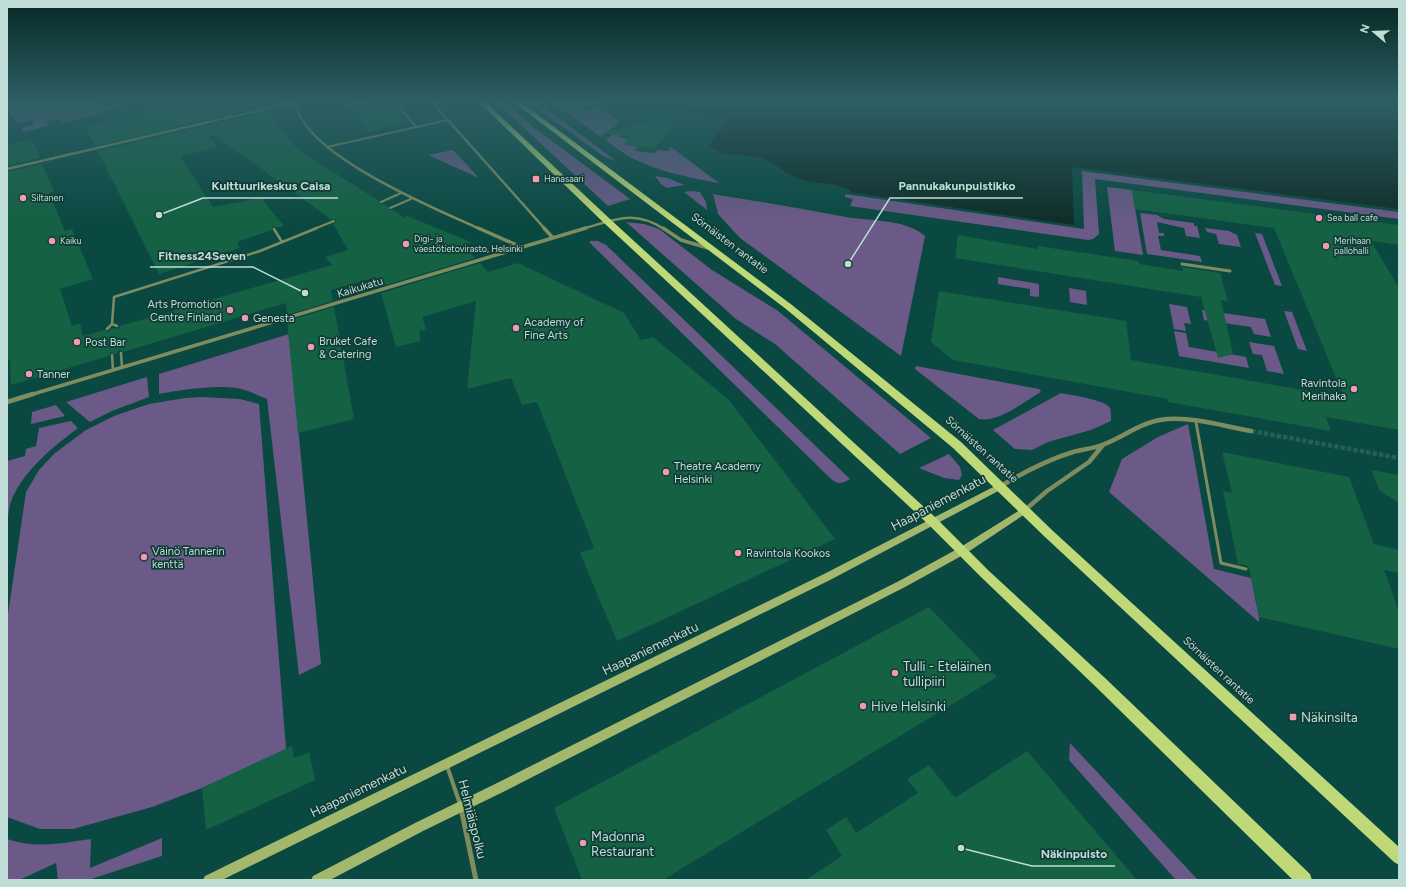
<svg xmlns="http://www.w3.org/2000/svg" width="1406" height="887" font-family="Figtree,sans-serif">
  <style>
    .green { fill: #6b5987 }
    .water { fill: #0f2c27 }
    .building { fill: #146143 }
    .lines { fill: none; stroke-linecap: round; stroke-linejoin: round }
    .minor-tunnel { stroke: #255f57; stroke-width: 4.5; stroke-dasharray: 4.5 2; stroke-linecap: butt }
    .service-far3 { stroke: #7f8c5f; stroke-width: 2 }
    .service-far2 { stroke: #7f8c5f; stroke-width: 2.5 }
    .service-far1 { stroke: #7f8c5f; stroke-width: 3 }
    .service { stroke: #7f8c5f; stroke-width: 4 }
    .pedestrian-far1 { stroke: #7f8c5f; stroke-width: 3 }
    .pedestrian { stroke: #7f8c5f; stroke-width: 5 }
    .minor-far2 { stroke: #7f8c5f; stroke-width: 2.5 }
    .minor-far1 { stroke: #7f8c5f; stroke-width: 3.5 }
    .minor { stroke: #7f8c5f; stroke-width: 4.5 }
    .secondary { fill: #a3b76d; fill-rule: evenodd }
    .primary { fill: #bfd878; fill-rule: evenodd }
    .poi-dot { fill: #f19ab3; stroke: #103c36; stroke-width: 1.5 }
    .labels { text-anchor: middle; stroke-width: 3.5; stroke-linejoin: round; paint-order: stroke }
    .far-poi-label { font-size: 9px; fill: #c0dcd6; stroke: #103c36; text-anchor: start }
    .street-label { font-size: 11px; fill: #c0dcd6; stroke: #103c36 }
    .poi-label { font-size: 11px; fill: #c0dcd6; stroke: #103c36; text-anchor: start }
    .near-street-label { font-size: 13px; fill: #c0dcd6; stroke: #103c36 }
    .near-poi-label { font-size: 13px; fill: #c0dcd6; stroke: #103c36; text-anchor: start }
    .leader { fill: none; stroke: #c0dcd6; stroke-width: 1.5 }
    .callout-dot { fill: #c0dcd6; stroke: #103c36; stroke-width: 1.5 }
    .callout-label { font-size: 12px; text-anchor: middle; font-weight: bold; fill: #c0dcd6; stroke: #103c36; stroke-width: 3.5; stroke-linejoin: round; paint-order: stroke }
  </style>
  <rect width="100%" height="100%" fill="#0a4941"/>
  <path class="green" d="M7 100H87L100 105 124 106 63 123 59 119 46 122 49 126 24 132 21 128 35 124 32 120 18 123 7 110Z
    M494 100H503L532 126 630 199 608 206Z
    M526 100H535L616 161 603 156Z
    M549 100H592L598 104 579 109 581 111 600 107 620 122 601 137Z
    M622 128 623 131 619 137 629 139 624 144 638 147 635 151 654 153 658 150 668 151 671 147 719 183C680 176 638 168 607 141V138Z
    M453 150 479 178 428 155Z
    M1082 171 1399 212V219L1095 179 1099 234 1093 239 1088 240 850 206 853 199 845 197V194L1084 229Z
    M655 176 668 178 684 185 667 188 661 184Z
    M1107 187 1132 190 1143 255 1115 251Z
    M692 191 700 192 706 202 707 210 684 192Z
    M713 194C757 201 802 209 846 217 870 221 906 219 925 236L901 356 740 238 718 214Z
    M1140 213 1157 215 1164 219 1194 223V226H1197L1200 238 1186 236 1184 228 1157 222 1159 233H1164V236H1158L1161 250 1200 256 1202 262 1147 254Z
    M626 222 644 224 659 229 712 270 778 311 931 438 900 454 775 344 736 319Z
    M1205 228 1229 231 1237 235 1241 247 1219 244 1216 234 1207 232Z
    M1255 233 1262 234 1282 286 1275 285Z
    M590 241H598L606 245 850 479C841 484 838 485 830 478L590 243Z
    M998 277 1039 284V297L1030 296V289L998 284Z
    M1069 288 1086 291 1087 305 1070 302Z
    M1169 304 1187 307 1191 324 1184 323 1186 331 1174 329Z
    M1202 310 1265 319 1271 337 1254 334 1251 327 1204 320Z
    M1284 311 1292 312 1307 351 1298 349Z
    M1174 331 1186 333 1189 347 1246 357 1249 368 1179 356Z
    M289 334 321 664 299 675 267 399C259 396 250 391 241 389 218 384 182 390 159 394V374Z
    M1249 342 1274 346 1284 374 1267 371 1262 355 1253 354Z
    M916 366 1039 389 1041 392C1025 401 998 423 979 419L915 369Z
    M147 377 149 397 112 411 90 422 66 402Z
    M1061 393C1071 395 1106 400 1110 408 1111 412 1111 418 1111 421L1091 430 1048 442 1032 450 1015 449 993 430Z
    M202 397 240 399 259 404 286 749 202 788 152 807 73 829H40L7 817V621L26 492 39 470 55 453 86 430 114 416 149 404 185 398Z
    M56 405 65 416 31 424 32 412Z
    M71 421 78 428C54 446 19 474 10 505 8 512 8 521 7 529V461L25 456 26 449 36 446 39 428Z
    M1188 424 1214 569 1251 578 1259 617V622L1109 492 1122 459 1158 437Z
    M949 454 960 467 962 475 959 480 944 478 919 468Z
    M1070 743 1198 880H1176L1069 760Z
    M162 838V856L88 880H58L56 863 19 880H7V839C35 849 63 843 91 839L90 868Z"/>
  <path class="water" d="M641 100H1399V209L1072 167 1074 225 849 192 851 191 850 190C833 181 813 185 797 178 782 172 773 160 757 157 742 154 725 157 712 148L710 145 724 123 719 116 657 107Z"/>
  <path class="building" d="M199 100H259L264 106 95 146 85 126Z
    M371 103 375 106 390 103 406 123 368 132 351 108Z
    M268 111 297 149 379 201 380 204H383L388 207 389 210H393L407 219 405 215 471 242 464 246 475 258 379 287 376 277 331 290 333 301 287 315 286 303 123 352 120 350 115 354 111 352 109 356 11 385 10 359 7 360V172L42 164 54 191 49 193 65 231 72 229 93 279 60 289 72 326 80 323 83 336 104 330 108 332 112 328 118 329 120 326 332 265 325 257 348 250 333 224 336 222V219L330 220 328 217 213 134 209 137 217 147 180 156 213 207 261 198 284 226 277 228 273 226 272 230 237 242 240 248 159 274 98 151Z
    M661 118 673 127 654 149 624 144 631 137 603 133Z
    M32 139 40 158 7 166V145Z
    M1132 190 1399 225V245L1371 241 1399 288V430L1326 417 1331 431 1168 402V399L953 360 931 342 939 291 1126 321 1131 360 1344 397 1274 228 1135 209Z
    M958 235 1038 249V246L1138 261 1139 264 1183 271 1182 267 1220 273 1228 301 1221 300 1233 354 1218 358 1201 297 955 258Z
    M480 263 488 272 518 263 624 313 641 340 653 337 729 400 835 539 617 641 580 553 594 548 537 402 522 405 511 378 467 389 476 301 422 317 426 329 419 331 421 341 396 347 381 293Z
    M334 307 354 419 298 433 287 321Z
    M1222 452 1349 477 1374 544 1399 550V573L1384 570 1399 611V649L1259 617 1249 568 1248 566 1238 564 1223 491 1232 493Z
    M1371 470 1399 475V503L1380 491Z
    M929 607 997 677 663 880H582L554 808Z
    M292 746 294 758 309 752 315 780 206 830 202 788Z
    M1027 751 1137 880H806L842 856 826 830 846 817 856 833 918 793 907 779 929 765 955 798Z"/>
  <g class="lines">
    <path class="minor-tunnel" d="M1251 431 1399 458"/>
    <path class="service-far3" d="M394 100 395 102
      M349 106 369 102
      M400 108 416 127
      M327 147 448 120
      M381 202 401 193
      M390 208 411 199
      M314 229 334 221"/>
    <path class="service-far2" d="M274 229 282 242
      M112 324 114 297 260 251 317 228
      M107 329 112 324 117 326
      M121 353 122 367
      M112 355 113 370"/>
    <path class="service-far1" d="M1196 422 1221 563 1246 569"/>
    <path class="service" d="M447 766 460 804"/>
    <path class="pedestrian-far1" d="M1182 264 1230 271"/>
    <path class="pedestrian" d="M461 808 476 880"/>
    <path class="minor-far2" d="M296 100C296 152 438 210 480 229
      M430 100 545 229
      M7 169 295 102
      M582 229C614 220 634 209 664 229"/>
    <path class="minor-far1" d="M478 228 521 247
      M544 228 553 238
      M663 228 681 240 708 248
      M30 395 586 228"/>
    <path class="minor" d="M7 402 33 394
      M1001 486C1024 472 1047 460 1073 452 1082 449 1093 449 1102 445 1124 437 1142 421 1167 419 1195 417 1223 426 1251 431
      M1025 510 1047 491 1089 462 1103 445"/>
    <path class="secondary" d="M1001 483 1004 484 1005 486 1004 488 830 580 222 880H203L205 876 824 574Z
      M1025 507 1028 508 1029 510 1028 512 965 554 905 587 499 794 423 831 330 880H311L313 876 415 823 491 786 899 581 959 548Z"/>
    <path class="primary" d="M477 100H483L610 219 936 518 989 571 1105 678 1310 874 1312 880H1293L1095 686 981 577 928 524 604 223Z
      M511 100H518L792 305 961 442 1053 531 1399 847V865L1394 862 1045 537 953 448 786 309Z"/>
  </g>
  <linearGradient id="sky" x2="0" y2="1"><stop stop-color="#062824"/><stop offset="0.45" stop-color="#2d5f65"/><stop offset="1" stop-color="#2d5f65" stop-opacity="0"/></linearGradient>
  <rect width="1406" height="224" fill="url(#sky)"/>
  <g class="poi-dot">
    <rect x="532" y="175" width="8" height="8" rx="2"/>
    <circle cx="23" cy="198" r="4"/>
    <circle cx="1319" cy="218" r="4"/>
    <circle cx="52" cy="241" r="4"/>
    <circle cx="406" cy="244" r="4"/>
    <circle cx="1326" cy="246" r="4"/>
    <circle cx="230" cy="310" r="4"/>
    <circle cx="245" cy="318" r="4"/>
    <circle cx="516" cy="328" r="4"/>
    <circle cx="77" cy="342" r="4"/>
    <circle cx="311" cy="347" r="4"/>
    <circle cx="29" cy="374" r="4"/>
    <circle cx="1354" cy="389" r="4"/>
    <circle cx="666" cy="472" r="4"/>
    <circle cx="738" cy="553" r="4"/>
    <circle cx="144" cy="557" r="4"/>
    <circle cx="895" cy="673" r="4"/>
    <circle cx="863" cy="706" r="4"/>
    <rect x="1289" y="713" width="8" height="8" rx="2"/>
    <circle cx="583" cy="843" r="4"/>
  </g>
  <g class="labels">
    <g class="far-poi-label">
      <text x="544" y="182">Hanasaari</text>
      <text x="31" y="201">Siltanen</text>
      <text x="1327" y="221">Sea ball cafe</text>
      <text x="414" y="242">Digi- ja<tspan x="414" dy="10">väestötietovirasto, Helsinki</tspan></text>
      <text x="60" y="244">Kaiku</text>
      <text x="1334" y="244">Merihaan<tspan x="1334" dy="10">pallohalli</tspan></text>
    </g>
    <g class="street-label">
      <text transform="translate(730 243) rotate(37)" y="4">Sörnäisten rantatie</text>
      <text transform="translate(360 287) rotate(-17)" y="4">Kaikukatu</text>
      <text transform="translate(982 449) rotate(42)" y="4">Sörnäisten rantatie</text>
      <text transform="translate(1219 670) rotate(43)" y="4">Sörnäisten rantatie</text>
    </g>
    <g class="poi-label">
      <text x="222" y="308" text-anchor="end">Arts Promotion<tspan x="222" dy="13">Centre Finland</tspan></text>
      <text x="253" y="322">Genesta</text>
      <text x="524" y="326">Academy of<tspan x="524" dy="13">Fine Arts</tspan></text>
      <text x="319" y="345">Bruket Cafe<tspan x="319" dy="13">&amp; Catering</tspan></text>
      <text x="85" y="346">Post Bar</text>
      <text x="37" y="378">Tanner</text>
      <text x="1346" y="387" text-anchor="end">Ravintola<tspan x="1346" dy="13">Merihaka</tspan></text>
      <text x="674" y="470">Theatre Academy<tspan x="674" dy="13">Helsinki</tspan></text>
      <text x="152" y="555">Väinö Tannerin<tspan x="152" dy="13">kenttä</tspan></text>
      <text x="746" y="557">Ravintola Kookos</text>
    </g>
    <g class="near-street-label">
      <text transform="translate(938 502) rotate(-28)" y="5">Haapaniemenkatu</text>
      <text transform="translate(650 648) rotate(-26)" y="5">Haapaniemenkatu</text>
      <text transform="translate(358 790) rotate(-26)" y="5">Haapaniemenkatu</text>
      <text transform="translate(473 819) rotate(76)" y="5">Helmiäispolku</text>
    </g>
    <g class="near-poi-label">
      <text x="903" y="671">Tulli - Eteläinen<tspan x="903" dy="15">tullipiiri</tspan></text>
      <text x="871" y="711">Hive Helsinki</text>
      <text x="1301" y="722">Näkinsilta</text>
      <text x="591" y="841">Madonna<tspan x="591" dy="15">Restaurant</tspan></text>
    </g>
  </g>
  <path class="leader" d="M159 215L203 198H338M848 264L890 198H1023M305 293L253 267H150M961 848L1032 866H1115"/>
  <g class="callout-dot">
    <circle cx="159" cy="215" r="4"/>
    <circle cx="848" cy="264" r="4"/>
    <circle cx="305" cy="293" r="4"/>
    <circle cx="961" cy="848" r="4"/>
  </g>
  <g class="callout-label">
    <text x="271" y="190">Kulttuurikeskus Caisa</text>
    <text x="957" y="190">Pannukakunpuistikko</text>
    <text x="202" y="260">Fitness24Seven</text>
    <text x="1074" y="858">Näkinpuisto</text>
  </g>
  <rect width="1406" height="887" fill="none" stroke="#c0dcd6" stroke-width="16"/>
  <g transform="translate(1374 32) rotate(289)" stroke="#103c36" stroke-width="3" paint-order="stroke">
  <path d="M0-3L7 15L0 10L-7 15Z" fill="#c0dcd6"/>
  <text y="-6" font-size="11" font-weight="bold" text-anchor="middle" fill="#c0dcd6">N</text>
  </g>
</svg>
